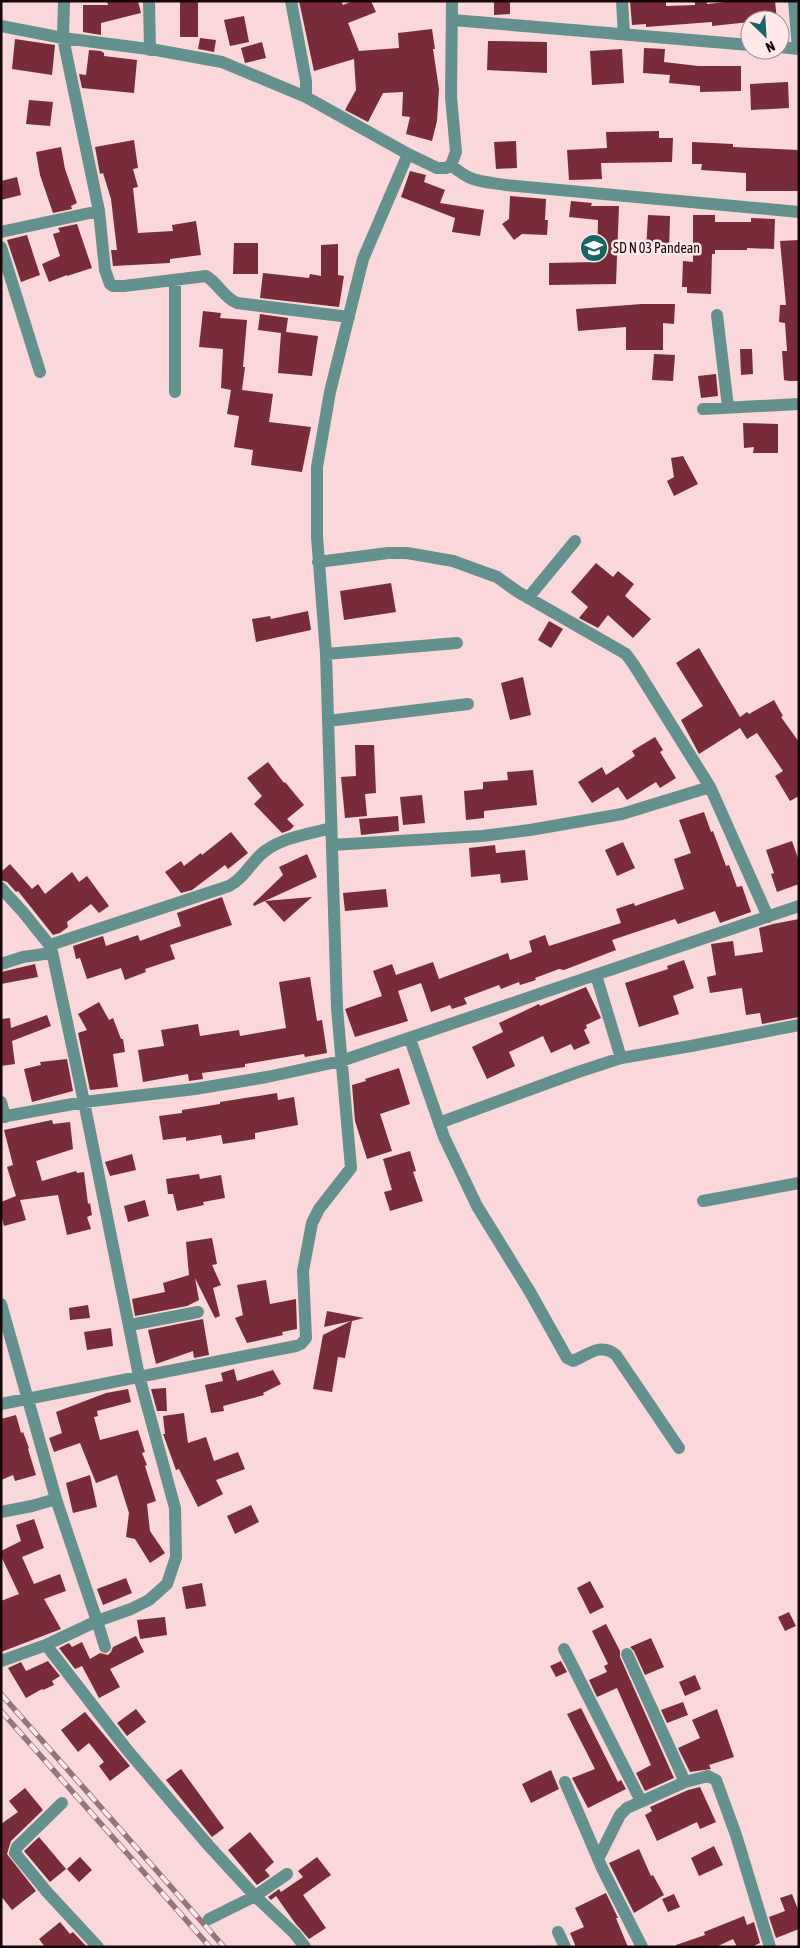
<svg xmlns="http://www.w3.org/2000/svg" width="800" height="1948" font-family="'Asap Condensed',sans-serif">
  <style>
    .building { fill: #782c39 }
    .lines { fill: none; stroke-linecap: round; stroke-linejoin: round }
    .minor { stroke: #64908e; stroke-width: 12 }
    .rail-casing { stroke: #91777a; stroke-width: 5.5 }
    .rail { stroke: #fee8e9; stroke-width: 4; stroke-dasharray: 11; stroke-linecap: butt }
    .labels { text-anchor: middle; stroke-width: 5; stroke-linejoin: round; paint-order: stroke }
    .poi-label { font-size: 14px; fill: #170608; stroke: #fee8e9; text-anchor: start }
  </style>
  <rect width="100%" height="100%" fill="#f9d7da"/>
  <path class="building" d="M107 1H138L141 13 101 23V35L83 32V5H108Z
    M180 1H198V37H180Z
    M299 1H341L343 5 353 1H371L376 12 348 23 359 51 399 48 398 33 432 29 435 49H433L439 89 437 121 432 141 406 134 410 117 402 116 403 92 383 93 368 122 345 110 356 90 354 59 314 71Z
    M494 1H510V14L494 15Z
    M630 1H666V6L695 5V1H707V4L735 1H775L777 20H750V22L712 26V22L646 27V24L632 25Z
    M244 16 249 42 230 46 224 20Z
    M200 38 216 40 214 52 198 49Z
    M15 39 55 45 52 75 12 69Z
    M488 41 547 42V73L487 70Z
    M262 42 266 58 245 63 241 48Z
    M644 48 665 49 664 62 698 66H741V91L700 92V86L669 83 670 75 643 73Z
    M622 49 624 83 592 85 590 51Z
    M89 50 101 51 104 53V56L137 60 134 93 82 88 79 74 86 75Z
    M788 82 789 108 751 110 750 84Z
    M29 100 53 102 50 126 26 124Z
    M659 131V138H673L672 162 601 163 602 179 569 180 567 150 607 148 606 132Z
    M134 140 138 168 133 169 138 187 133 188 138 233 173 231 172 225 196 221 201 255 170 259V263L113 266 111 250H117L111 199 103 173 100 174 95 147Z
    M516 141 517 168 496 169 494 142Z
    M692 142 733 144V147L798 150V191H746V173L701 170 702 164H692Z
    M61 147 65 169 77 203 71 206 72 209 53 213 40 175 36 152Z
    M410 171 426 175 424 182 445 190 440 203 484 210 480 236 452 232 455 218 401 197Z
    M17 177 21 195 1 200V181Z
    M510 196 546 199 545 220H548L547 235 522 234 514 240 502 224 509 219Z
    M571 201 592 203 591 206H619L616 284 549 285V263L597 262 598 220 569 217Z
    M648 215 670 216 669 251 646 250Z
    M693 215H715V222H751V218L775 219 774 249 747 248V250H715V254H712L711 294 687 293V287H682L683 261 693 262Z
    M77 224 92 268 67 276V275L49 282 42 264 60 256 53 234 60 232 58 228Z
    M27 235 40 275 21 282 7 240Z
    M799 240V381H789L784 380 782 351H787L785 323 779 322 780 305H786L780 241Z
    M234 243H258V274H233Z
    M338 244V275L344 276 339 307 260 298 263 273 309 278 310 274 321 276V245Z
    M642 304H675L674 324 663 323V350H626V327L578 331 576 309Z
    M203 311 221 313 220 318 247 320 243 367H245L242 390 273 394 269 422 311 427 302 472 251 465 253 450 234 447 239 416 227 414 231 390 221 388 223 349 199 347Z
    M260 314 288 318 286 332 318 336 312 376 278 373 281 333 258 330Z
    M740 349H752L753 374 741 375Z
    M654 354 675 355 673 381 652 380Z
    M716 374 718 396 701 398 698 376Z
    M743 423 778 424V453H753L754 447 744 448Z
    M683 456 698 484 674 496 667 481 674 477 671 458Z
    M596 563 613 577 618 571 634 584 625 596 651 619 633 638 608 615 598 628 579 618 588 607 571 592Z
    M391 583 396 612 344 620 340 591Z
    M308 611 311 630 256 642 252 619 270 616 271 619Z
    M549 621 563 629 551 648 538 640Z
    M699 648 740 717 747 712 749 714 774 700 783 716 781 717 799 742V796L790 801 775 776 783 771 757 733 747 739 740 728 699 754 681 720 703 706 676 663Z
    M523 677 531 715 510 720 501 683Z
    M655 737 663 750 660 752 676 778 660 788 656 782 627 800 618 787 592 803 578 782 602 767 606 775 635 756 632 751Z
    M355 745H374L376 793 365 794 367 816 345 818 341 777 356 776Z
    M268 762 284 783 285 782 304 805 287 819 294 826 290 830 282 833 254 804 262 796 247 778Z
    M533 770 537 805 484 811V818L466 820 464 791 483 789V782L508 780 507 772Z
    M422 795 425 823 403 825 400 797Z
    M704 812 711 832 713 831 726 866 729 865 737 887 742 886 751 912 720 923 715 911 678 924 675 919 612 940 616 950 564 970 559 969 535 978 536 980 520 985 519 982 501 989 499 985 464 998 467 1004 452 1009 450 1005 431 1012 421 983 398 991 408 1021 355 1037 345 1009 382 996 373 971 392 964 396 975 433 962 439 979 508 953 510 960 532 952 529 941 545 935 549 946 621 923 616 909 634 903 635 906 684 889 674 859 691 853 679 820Z
    M398 816 399 831 361 835 359 819Z
    M231 832 248 853 228 869 225 865 192 890 181 893 165 872 181 861 184 866 201 853 202 855Z
    M792 841 799 861V884L777 892 771 874 774 873 766 850Z
    M623 842 635 868 617 876 605 850Z
    M495 845 496 853 525 850 528 880 501 883 500 874 471 877 469 848Z
    M307 854 317 877 254 906 253 904 283 875 279 867Z
    M10 864 32 889 38 884 45 894 72 872 79 882 87 876 109 906 99 913 91 904 67 922 68 927 60 933 53 935 18 891 16 892 7 882 1 880V872Z
    M386 889 388 907 345 911 343 893Z
    M222 897 232 925 170 945 175 959 145 969 146 972 125 980 121 968 87 979 80 958 76 959 73 946 103 936 106 946 138 935 140 941 181 926 177 913Z
    M312 897 284 922 265 901Z
    M799 919V1017L762 1024 760 1013 746 1015 742 988 710 993 707 977 716 975 711 944 733 941 735 956 763 952 759 928 773 924Z
    M684 960 694 988 673 996 679 1014 639 1027 625 983 668 969 667 966Z
    M35 964 38 977 1 984V972Z
    M310 977 317 1021 322 1020 327 1053 305 1057 304 1054 245 1064V1067L202 1073 203 1079 189 1081 188 1074 143 1082 138 1050 164 1046 161 1030 198 1024 200 1036 239 1030 240 1036 286 1028 279 982Z
    M586 987 601 1018 586 1025 587 1028 584 1030 590 1043 574 1050 571 1044 551 1053 543 1036 509 1052 515 1066 487 1079 472 1047 503 1032 499 1023 539 1004 540 1006Z
    M99 1002 109 1020 113 1018 121 1039H123L125 1052 113 1054 118 1087 90 1090 78 1033 87 1030 78 1014Z
    M47 1015 51 1026 12 1041 15 1064 1 1066V1019L10 1018 11 1028Z
    M67 1059 73 1091 32 1102 24 1069 41 1065 40 1062Z
    M399 1068 410 1104 380 1114 392 1151 367 1159 355 1121 352 1085 366 1081 365 1079Z
    M277 1093 278 1100 294 1097 298 1125 255 1133V1139L223 1144 221 1135 186 1141V1137L163 1140 159 1116 182 1113V1110L220 1104V1102Z
    M52 1120 53 1124 70 1122 73 1149 36 1161 42 1181 76 1171 77 1173 84 1172 88 1204 90 1203 92 1215 87 1217 91 1229 67 1235 58 1195 20 1200 26 1220 4 1226 1 1214V1202L16 1196 7 1167 13 1165 4 1130Z
    M410 1151 416 1171 413 1172 423 1201 390 1211 384 1192 392 1190 383 1159Z
    M132 1154 136 1170 110 1176 105 1162Z
    M199 1174 200 1179 221 1175 225 1198 203 1202 204 1205 177 1211 173 1194H168L166 1179Z
    M145 1200 149 1216 128 1222 124 1206Z
    M212 1238 217 1264 212 1265 221 1285 213 1288 220 1316 215 1318 195 1278 199 1300 187 1306 135 1316 132 1299 165 1292 163 1283 189 1275 186 1242Z
    M266 1280 270 1304 296 1299 297 1329 282 1332 283 1335 247 1343 235 1318 243 1315 237 1285Z
    M88 1305 90 1318 70 1320 69 1308Z
    M327 1311 364 1318 352 1321 345 1358 338 1357 332 1392 313 1389 323 1335 351 1321 324 1327Z
    M203 1319 209 1355 194 1358 193 1351 156 1364 148 1330Z
    M111 1328 113 1346 87 1350 84 1332Z
    M234 1369 237 1381 273 1370 281 1384 263 1393 264 1395 223 1406 224 1411 211 1413 205 1385 223 1381 221 1373Z
    M166 1388 167 1411H157L151 1389Z
    M128 1389 131 1402 97 1411 98 1416 94 1417 100 1440 138 1430 145 1452 142 1453 147 1465 145 1466 156 1501 147 1504 150 1531 165 1553 150 1563 135 1539 126 1537 129 1513 117 1475 96 1483 80 1443 54 1452 49 1438 62 1433 56 1412 106 1393Z
    M184 1413 188 1443 206 1437 214 1461 238 1452 245 1469 216 1480 223 1494 198 1507 179 1469 176 1470 163 1434H165L163 1416Z
    M16 1415 21 1433 23 1432 29 1448 28 1449 36 1475 15 1481 13 1475 1 1480V1419Z
    M90 1475 97 1507 73 1513 66 1483Z
    M251 1505 259 1522 235 1534 227 1516Z
    M34 1519 44 1548 22 1557 34 1584 60 1574 66 1591 44 1599 61 1629 1 1652V1601L19 1594 1 1556V1551L21 1541 16 1525Z
    M126 1578 132 1593 103 1605 97 1589Z
    M590 1581 604 1607 590 1614 577 1588Z
    M202 1583 206 1606 186 1609 182 1587Z
    M789 1612 796 1626 785 1631 778 1617Z
    M165 1617 167 1635 140 1639 137 1620Z
    M606 1624 620 1651V1657L674 1778 645 1791 636 1773 651 1765 617 1688 597 1697 589 1680 607 1672 604 1666 608 1664 592 1631Z
    M136 1636 144 1652 110 1669 120 1687 99 1698 82 1666 75 1669 59 1648 69 1643 72 1647 82 1642 90 1659 100 1653 108 1655 111 1652 113 1647Z
    M651 1638 664 1667 645 1675 634 1651 630 1647Z
    M48 1661 60 1676 52 1681 54 1685 43 1690 42 1689 26 1698 8 1668 21 1662 26 1671Z
    M561 1661 567 1672 556 1677 550 1666Z
    M695 1675 701 1689 685 1696 679 1682Z
    M683 1702 688 1715 667 1723 661 1710Z
    M581 1708 618 1782 621 1780 626 1789 588 1808 572 1778 595 1769 567 1714Z
    M136 1709 146 1722 127 1736 117 1723Z
    M717 1709 734 1757 709 1765 711 1769 690 1772 678 1748 700 1738 692 1720Z
    M85 1712 130 1766 110 1781 99 1766 104 1762 89 1743 78 1752 61 1730Z
    M181 1769 224 1828 212 1837 166 1780Z
    M551 1770 559 1789 531 1803 522 1784Z
    M700 1787 716 1822 700 1829 697 1822 657 1841 645 1815 652 1811 650 1807 688 1790Z
    M25 1788 43 1810 11 1841 7 1854 36 1891 12 1910 1 1896V1824L18 1812 9 1801Z
    M250 1832 274 1862 265 1870 270 1876 257 1885 228 1850Z
    M39 1837 66 1869 50 1882 24 1851Z
    M714 1846 723 1865 699 1876 691 1858Z
    M639 1849 651 1876 653 1875 664 1895 634 1913 609 1863Z
    M80 1857 92 1870 79 1882 67 1869Z
    M317 1857 331 1875 303 1895 326 1928 309 1939 295 1923 276 1896 271 1900 268 1897 279 1889 281 1892 303 1877 298 1871Z
    M606 1893 618 1918H616L628 1947H576L570 1933 584 1927 575 1908Z
    M674 1894 680 1907 668 1912 662 1899Z
    M792 1894 799 1912V1929L776 1938 769 1917 785 1911 780 1898Z
    M744 1916 747 1925 754 1922 760 1943 751 1947H737L733 1939 716 1947H676V1945L705 1935 704 1932Z
    M60 1922 70 1934 73 1932 87 1947H45L39 1939Z"/>
  <g class="lines">
    <path class="minor" d="M64 1 63 38 99 211 105 270 110 284 113 286H124L206 276C218 283 224 298 237 303L349 317
      M149 1 150 50
      M291 1 306 81V97
      M622 1 624 34
      M794 1 798 48
      M453 20 750 45
      M1 26 63 38 156 50 222 62 306 97 408 154 437 168H446L451 165 456 152 451 97 452 1
      M780 47 799 49
      M451 165C472 183 480 181 506 185L799 212
      M1 232 99 211
      M1 247 40 372
      M175 281V392
      M717 315 728 407
      M703 409 799 404
      M318 562 388 553H407L453 561 497 577 518 592 626 654 634 665 710 787 768 917
      M528 598 575 541
      M326 654 457 643
      M328 721 468 704
      M332 845 482 836 530 830 622 814 710 787
      M1 888 23 912 51 947 84 1102 139 1376 175 1508 176 1557 167 1584 149 1600 131 1609 97 1621 105 1647
      M51 947 56 943 229 886C245 878 251 861 265 851 284 837 309 834 331 828
      M1 964 23 957 51 953
      M596 975 621 1058
      M410 1039 444 1137 477 1206 530 1292 567 1358 573 1361C588 1355 601 1342 616 1355L679 1448
      M1 1102 5 1117
      M1 1117 84 1102 195 1089 267 1077 341 1061 799 906
      M439 1123 578 1072 621 1058 691 1046 799 1025
      M703 1201 799 1183
      M1 1304 56 1499 97 1621 46 1645 128 1751 209 1846 255 1896 295 1934 305 1947
      M130 1325 198 1312
      M1 1404 296 1346 301 1344 306 1338 303 1271 312 1223 319 1209 351 1168 337 1008 326 654 317 537V467L330 392 363 259 408 154
      M1 1512 32 1506 56 1499
      M564 1649 641 1801
      M627 1654 685 1782
      M1 1661 46 1645
      M565 1782 602 1868 642 1947
      M62 1803 17 1847 15 1853 47 1892 98 1947
      M598 1859 620 1815 627 1808 685 1782 708 1776 716 1780 736 1835 770 1947
      M209 1919 255 1896 287 1874
      M558 1932 565 1947"/>
    <defs>
      <path id="rail" d="M1 1694 224 1947
        M1 1711 210 1947"/>
    </defs>
    <use href="#rail" class="rail-casing"/>
    <use href="#rail" class="rail"/>
  </g>
  <defs>
    <symbol id="school-disc" viewBox="-11 -11 22 22"><circle r="9.5" fill="#186664" stroke="#fee8e9"/><path d="M0-5L7-2L0 1L-7-2ZM-4 1L0 2.5L4 1V4Q0 6-4 4Z" fill="#fff"/></symbol>
  </defs>
  <g fill-rule="evenodd">
    <use href="#school-disc" x="578" y="232" width="32" height="32"/>
  </g>
  <g class="labels">
    <g class="poi-label">
      <text x="613" y="253">SD N 03 Pandean</text>
    </g>
  </g>
  <rect width="800" height="1948" fill="none" stroke="#170608" stroke-width="5"/>
  <g transform="translate(765 35) rotate(155)"><circle r="24" fill="#fee8e9" stroke="#a28e8f"/>
  <path d="M0-4L9 19L0 12L-9 19Z" fill="#186664"/>
  <text y="-8" font-size="14" font-weight="bold" text-anchor="middle" fill="#170608">N</text>
  </g>
</svg>
